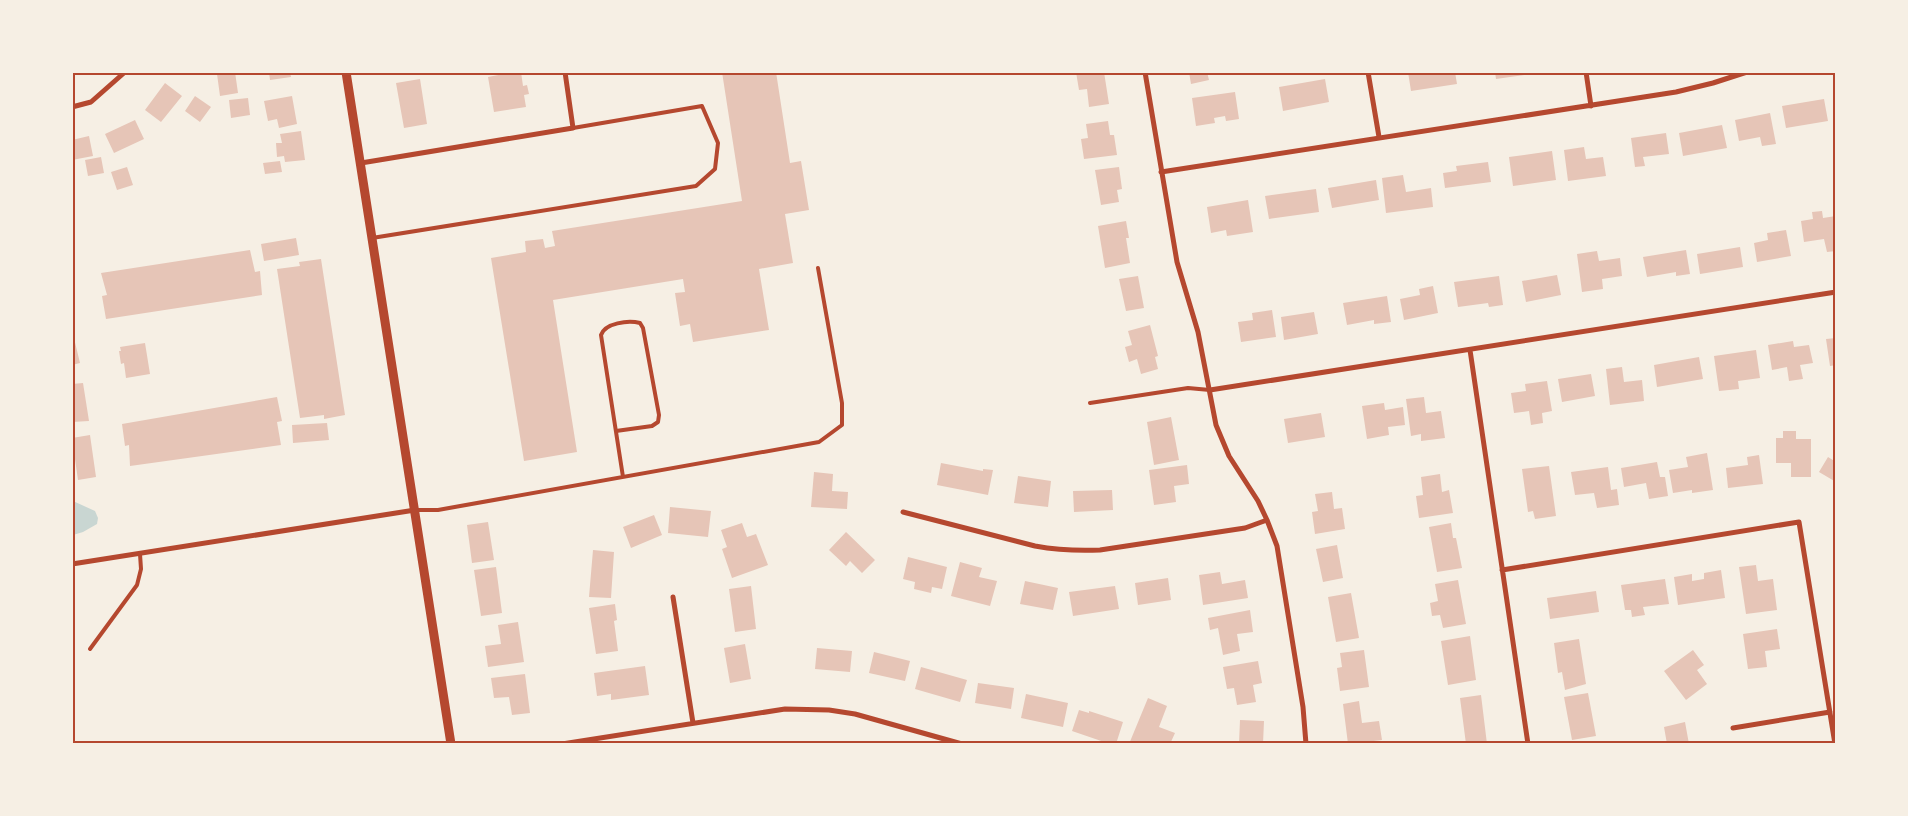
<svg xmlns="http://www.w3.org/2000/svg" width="1908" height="816" font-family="'Noto Sans',sans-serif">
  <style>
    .water { fill: #c9d6d2 }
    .building { fill: #e6c5b7 }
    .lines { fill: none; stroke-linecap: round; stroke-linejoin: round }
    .service { stroke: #b5482f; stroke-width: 4 }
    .minor { stroke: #b5482f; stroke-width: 5 }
    .tertiary { stroke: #b5482f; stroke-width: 9 }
    .neatline { fill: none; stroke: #b5482f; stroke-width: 2 }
  </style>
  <rect width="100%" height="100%" fill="#f6efe4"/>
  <path class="water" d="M73 501 95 511 98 518 97 524 83 532 73 535Z"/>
  <path class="building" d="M225 72H235L238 93 220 96 217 74Z
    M269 72H290L291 77 270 80Z
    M514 72H521L523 86 527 85 529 94 524 95 526 107 494 112 488 77Z
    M722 72H776L790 163 801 161 809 210 785 214 793 263 759 269 769 330 693 342 690 324 680 326 675 293 685 292 683 279 553 300 577 452 524 461 491 258 526 252 525 241 543 239 545 248 555 246 552 231 742 201Z
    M1076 72H1104L1109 104 1089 107 1087 89 1079 90Z
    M1189 72H1207L1209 80 1191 84Z
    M1408 72H1455L1457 84 1411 91Z
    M1495 72H1531V74L1496 79Z
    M420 79 427 124 404 128 396 83Z
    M1325 79 1329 102 1283 111 1279 87Z
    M165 83 182 96 161 122 145 110Z
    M1235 92 1239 119 1226 121 1225 116 1214 118 1215 123 1196 126 1192 98Z
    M195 96 211 107 200 122 185 111Z
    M292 96 297 124 279 128 277 119 268 121 264 101Z
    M248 98 250 115 231 118 229 100Z
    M1824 99 1828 121 1786 128 1782 106Z
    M1770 113 1776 144 1762 146 1760 137 1739 141 1735 120Z
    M135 120 144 139 114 153 105 134Z
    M1108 121 1110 135H1114L1117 155 1084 159 1081 139 1088 138 1086 124Z
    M1722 125 1727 148 1683 156 1679 133Z
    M301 131 305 160 285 162 284 156 277 157 276 143H282L280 134Z
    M1666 133 1669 154 1643 157 1645 166 1635 167 1631 138Z
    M89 136 93 156 72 160V140Z
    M1584 147 1586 159 1603 157 1606 176 1568 181 1564 150Z
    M1552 151 1556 180 1513 186 1509 157Z
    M101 157 104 173 88 176 85 160Z
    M280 161 282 172 265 174 263 163Z
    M1488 162 1491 182 1445 188 1443 173 1457 171 1456 166Z
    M127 167 133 185 117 190 111 172Z
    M1119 167 1122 189 1117 190 1119 202 1101 205 1095 170Z
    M1403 175 1406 192 1431 188 1433 207 1386 213 1382 178Z
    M1376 180 1379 200 1332 208 1328 188Z
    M1316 189 1319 212 1269 219 1265 196Z
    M1248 200 1253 232 1227 236 1226 230 1211 233 1207 207Z
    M1822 211 1823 218 1836 216V251L1827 252 1824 239 1804 242 1801 221 1813 219 1812 212Z
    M1126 221 1129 238H1126L1130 263 1105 268 1098 226Z
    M1786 230 1791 256 1757 262 1754 243 1768 240 1767 233Z
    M296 238 299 255 264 261 261 244Z
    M1740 247 1743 267 1700 274 1697 254Z
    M250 250 255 272 260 271 262 295 106 319 102 296 107 295 101 273Z
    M1686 250 1690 274 1676 276V272L1647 277 1643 257Z
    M1597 251 1599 261 1620 258 1622 276 1602 279 1603 289 1582 292 1577 254Z
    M321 259 345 415 324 419V415L300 418 277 269 300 266 299 262Z
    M1557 275 1561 295 1526 302 1522 281Z
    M1138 276 1144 308 1126 311 1119 279Z
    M1499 276 1503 305 1489 307 1488 303 1458 307 1454 282Z
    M1433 286 1438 313 1404 320 1400 299 1420 295 1419 289Z
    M1387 296 1391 322 1374 324V320L1347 325 1343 303Z
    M1272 310 1276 337 1241 342 1238 322 1253 320 1252 313Z
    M1314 312 1318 334 1284 340 1281 317Z
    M1150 325 1158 356 1155 357 1158 369 1141 374 1137 359 1129 362 1125 347 1132 345 1128 331Z
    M72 330 80 363 72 365Z
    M1836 338V365L1830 366 1826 339Z
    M1793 341 1794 347 1809 345 1813 363 1800 365 1803 379 1789 381 1787 367 1772 370 1768 345Z
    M145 343 150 374 126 378 124 363 121 364 119 351H121L120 347Z
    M1756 350 1760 378 1738 381 1739 389 1719 391 1714 356Z
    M1699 357 1703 379 1657 387 1654 365Z
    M1622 367 1624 382 1642 380 1644 401 1610 405 1606 369Z
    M1591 374 1595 396 1562 402 1558 379Z
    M1547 381 1552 411 1542 413 1543 423 1531 425 1529 411 1514 413 1511 393 1526 391 1525 384Z
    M83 383 89 421 72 422V384Z
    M277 397 282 421 277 422 281 445 130 466 129 445 125 446 122 424Z
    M1424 397 1426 413 1441 411 1445 438 1421 441V434L1411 436 1406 399Z
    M1384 403 1385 410 1403 407 1405 425 1388 427 1389 435 1367 439 1362 406Z
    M1321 413 1325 437 1288 443 1284 419Z
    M1171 417 1179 460 1154 465 1147 422Z
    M327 423 329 440 293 443 292 425Z
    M1783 431H1796V439H1811V477H1791V463H1776V438H1783Z
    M90 435 96 477 78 480 72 438Z
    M1707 453 1713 490 1692 493V490L1673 493 1669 470 1688 467 1686 457Z
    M1759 455 1763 484 1728 488 1726 468 1748 465 1747 457Z
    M1828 457 1836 462V482L1819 472Z
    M1657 462 1660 477H1665L1668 496 1649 499 1646 483 1624 487 1621 468Z
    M941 463 983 471V469L993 470 988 495 937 485Z
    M1187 465 1189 484 1174 486 1176 502 1154 505 1149 470Z
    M1549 466 1556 516 1535 519 1533 511 1528 512 1522 469Z
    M1608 467 1611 490 1617 489 1619 505 1597 508 1594 493 1575 495 1571 472Z
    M814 472 833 474 832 491 848 492 847 509 811 507Z
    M1440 474 1442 492 1449 490 1453 513 1419 518 1416 496 1423 495 1421 477Z
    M1018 476 1051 481 1048 507 1014 503Z
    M1112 490 1113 510 1074 512 1073 491Z
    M1332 492 1334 509 1342 508 1345 529 1315 534 1312 512 1318 511 1315 494Z
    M670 507 711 511 708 537 668 533Z
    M654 515 662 535 631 548 623 527Z
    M488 522 494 560 472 563 467 525Z
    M742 523 747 537 756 534 768 565 732 578 722 549 727 547 721 530Z
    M1451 523 1453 538H1456L1462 568 1437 572 1429 527Z
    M846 532 875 560 862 573 850 561 846 566 829 550Z
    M1337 545 1343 578 1323 582 1316 549Z
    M593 550 614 552 611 598 589 597Z
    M908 557 947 567 942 589 932 587 931 593 914 589 915 582 903 579Z
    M960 562 982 568 979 577 997 581 990 606 951 596Z
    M1756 565 1758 581 1773 579 1777 610 1746 614 1739 567Z
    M496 567 502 613 481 616 474 570Z
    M1721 570 1725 598 1678 605 1674 577 1692 574V581L1704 579V573Z
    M1220 572 1222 584 1245 580 1248 598 1203 605 1199 575Z
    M1168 578 1171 600 1138 605 1135 583Z
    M1665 579 1669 604 1643 607 1645 615 1632 617 1631 610H1625L1621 585Z
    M1458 580 1466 624 1443 628 1440 615 1432 616 1430 603 1438 601 1435 584Z
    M1025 581 1058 588 1053 610 1020 604Z
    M751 586 756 629 735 632 729 589Z
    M1115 586 1119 609 1073 616 1069 592Z
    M1596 591 1599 612 1550 619 1547 598Z
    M1351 593 1359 638 1336 642 1328 597Z
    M615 604 617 620 614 621 618 651 596 654 589 608Z
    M1250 610 1253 632 1237 634 1240 651 1223 655 1218 628 1210 630 1208 618Z
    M518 622 524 662 488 667 485 646 501 644 498 625Z
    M1777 629 1780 649 1765 651 1767 667 1748 669 1743 634Z
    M1470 636 1476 680 1448 685 1441 641Z
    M1579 639 1586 684 1565 690 1562 672 1558 673 1554 643Z
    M745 644 751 679 730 683 724 648Z
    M817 648 852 651 850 672 815 669Z
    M1364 650 1369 687 1340 691 1337 668 1342 667 1340 653Z
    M1693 650 1704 665 1697 670 1707 684 1686 700 1664 671Z
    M874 652 910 661 905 681 869 673Z
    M1258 661 1262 683 1253 685 1256 702 1237 705 1234 688 1227 689 1223 667Z
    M645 666 649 695 611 700V694L597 696 594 673Z
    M921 667 967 680 960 702 915 689Z
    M525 674 530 713 512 715 509 697 494 698 491 678Z
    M978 683 1014 688 1011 709 975 703Z
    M1588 693 1596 736 1572 740 1564 697Z
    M1026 694 1068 703 1063 727 1021 718Z
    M1481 695 1487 744H1466L1460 698Z
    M1148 698 1167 706 1159 727 1175 733 1170 744H1129Z
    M1359 701 1362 723 1379 721 1382 740 1348 744 1343 704Z
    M1079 710 1089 713V711L1123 722 1116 744H1110L1072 731Z
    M1240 720 1264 721 1263 744H1239Z
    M1685 722 1689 744H1667L1664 727Z"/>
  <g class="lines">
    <path class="service" d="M372 238 696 186 715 169 718 143 702 106 573 128
      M1090 403 1188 388 1210 390
      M616 431 652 426 658 422 659 415 643 328 640 323C628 320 605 323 601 335L623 477
      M415 510H438L819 442 842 425V403L818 268
      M90 649 137 585 141 569 140 554"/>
    <path class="minor" d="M1145 72 1177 262 1198 332 1216 425 1229 456 1258 501 1267 520 1277 546 1303 707 1306 744
      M1368 72 1379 137
      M1586 72 1591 106
      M72 107 91 102 125 72
      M361 163 573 128 565 72
      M1161 172 1676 92 1713 83 1747 72
      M1470 350 1528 744
      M1210 390 1836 292
      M903 512 1035 546C1057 550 1078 551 1100 550L1245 528 1267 520
      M72 564 415 510
      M1502 570 1799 522 1835 744
      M673 597 693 723
      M1733 728 1830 712
      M562 744 785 709 829 710 855 714 962 744"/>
    <path class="tertiary" d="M346 72 451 744"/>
  </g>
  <rect width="1908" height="816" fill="none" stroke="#f6efe4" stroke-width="148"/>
  <rect x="74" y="74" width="1760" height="668" class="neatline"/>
</svg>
